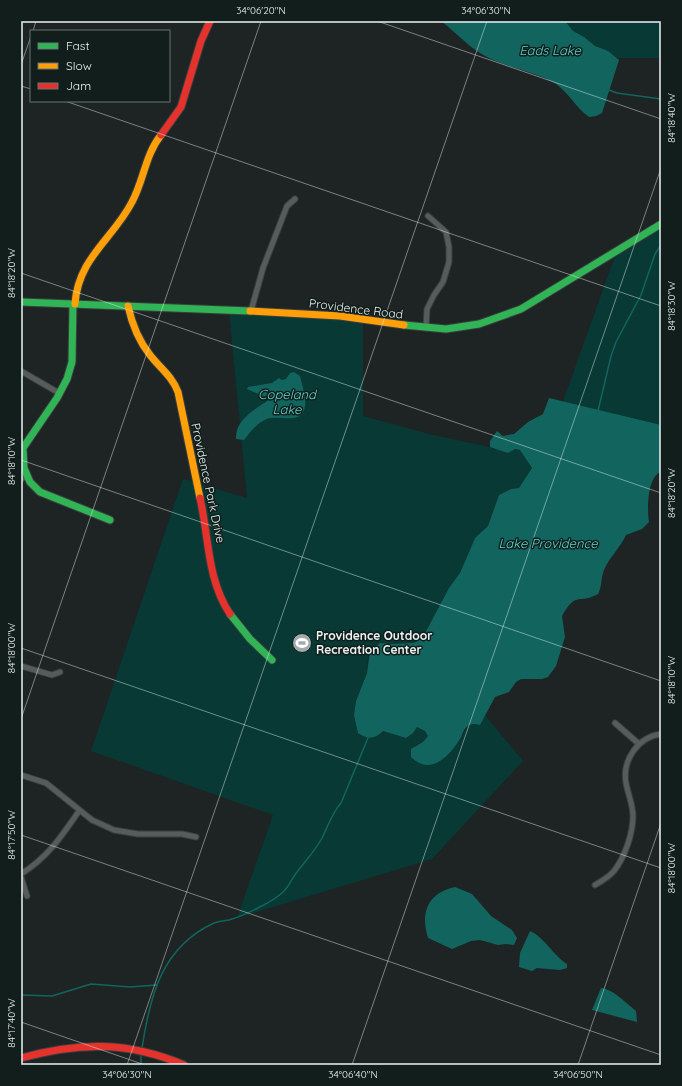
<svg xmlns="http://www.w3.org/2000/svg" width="682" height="1086" font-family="Quicksand,sans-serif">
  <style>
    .green { fill: #083935 }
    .water { fill: #12655e }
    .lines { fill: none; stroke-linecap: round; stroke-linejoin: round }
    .stream { stroke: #12655e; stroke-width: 1.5 }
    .street-casing { stroke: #393f3e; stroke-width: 7 }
    .fast-casing { stroke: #393f3e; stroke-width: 9 }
    .slow-casing { stroke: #393f3e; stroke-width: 9 }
    .jam-casing { stroke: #393f3e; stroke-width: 9 }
    .street { stroke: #575c5b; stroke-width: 5 }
    .fast { stroke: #30b455; stroke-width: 7 }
    .slow { stroke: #ff9f0a; stroke-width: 7 }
    .jam { stroke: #e5322d; stroke-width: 7 }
    .ticks { fill: none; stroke: #ebf4f3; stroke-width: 1; stroke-opacity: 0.45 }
    .labels { text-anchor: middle; stroke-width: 3; stroke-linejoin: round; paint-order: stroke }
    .street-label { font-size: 12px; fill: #ebf4f3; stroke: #111e1c }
    .poi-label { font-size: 12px; font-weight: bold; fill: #ebf4f3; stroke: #111e1c; text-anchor: start }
    .water-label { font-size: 13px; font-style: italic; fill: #5fd7cc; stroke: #111e1c }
    .neatline { fill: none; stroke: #ebf4f3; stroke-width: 1.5 }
    .ticks-label { font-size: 10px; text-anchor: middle; fill: #ebf4f3 }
  </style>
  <rect width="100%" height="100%" fill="#1d2423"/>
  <path class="green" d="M545 21H661V58H612Z
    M661 225V428L610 413 561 407 615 256Z
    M229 310 363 320V416L433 435 490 447 495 449 520 450 532 468 519 488 511 489 499 495 488 526 475 538 460 573 449 588 423 637 414 643 392 644 380 643 368 656 367 673 356 701 354 715 379 735 383 731 406 738 417 727 425 731 428 736 423 742 415 746 416 762C437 769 448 756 460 740 467 729 464 723 480 724L485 715 523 761 432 859 237 918 273 815 91 751 183 479 247 498Z"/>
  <path class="water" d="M441 21H565L573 31 584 37 595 46 608 51 619 60 602 113 596 116 589 117C576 108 569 93 556 84 537 72 513 69 493 60 472 51 459 35 441 21Z
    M294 372 300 376C302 386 308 400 304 410 300 424 278 415 267 419 257 423 251 431 244 440L236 439C235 419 256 409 270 399L247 389 248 387 272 383 279 378 282 380 286 379 290 373Z
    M549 398 661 425V472C647 476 647 511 649 522L642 529 626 535C620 548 609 558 604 570 601 577 602 587 598 594 578 605 577 590 562 616L565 637 556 666 548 677 542 679H521L516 682 509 692 495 697 480 725C476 724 472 723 468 726 463 729 463 734 460 739 449 757 430 776 411 757V749L423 742 428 736 425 731 417 727 413 733 406 738 383 731C375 739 368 740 358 733L354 715 356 701 367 673 370 651 380 643 392 644 414 643 423 637 449 588 460 573 475 538 488 526 499 495 511 489 519 488 532 468 520 450 515 449 508 453 490 447V441L497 431 503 436 514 434 528 422 543 414Z
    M455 887 472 894 491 916 512 930 517 938 514 945 506 944 498 945 480 940 471 941 452 949 428 938C420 912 428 893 455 887Z
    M530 931C544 937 554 956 567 964V968L560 970 537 968 532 971 519 967 520 953Z
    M601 988C613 989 627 1004 636 1011L637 1022 592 1010Z"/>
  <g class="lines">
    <path class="stream" d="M609 90 617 93 661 99
      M598 411 611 356 616 342 641 295 655 254 661 245
      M21 995 52 996 91 984 130 987 156 985
      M142 1048C150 995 162 947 214 923 219 921 224 921 229 920 243 916 273 902 283 892 289 887 292 878 297 872 306 860 315 851 322 838 328 826 332 813 341 803L368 738
      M141 1065V1051"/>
    <defs>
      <path id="street" d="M251 311 263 268 287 206 295 199
        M426 328 427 309 434 295 443 282 449 262V247L446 232 428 216
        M21 371 59 393
        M21 479 27 476
        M21 666 52 675 60 672
        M615 723 639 744
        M21 775 46 783 92 820 114 830 138 834H182L196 837
        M21 874C48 857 61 837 79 811
        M21 877 27 896
        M595 885C602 881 609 877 614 871 625 857 633 833 633 816 633 805 628 794 626 783 622 760 638 737 661 734"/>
      <path id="fast" d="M21 302 250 311
        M73 304 72 362 67 379 57 398 23 448 24 468 30 482 40 492 110 520
        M404 325 446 329 479 324 521 309 661 224
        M230 614 250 639 272 660"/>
      <path id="slow" d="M75 304C78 258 113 239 132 202 144 180 145 155 161 135
        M128 306C132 324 138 340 150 355 160 368 172 376 178 392L200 498
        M250 311 340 316 404 325"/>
      <path id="jam" d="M161 135 181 107 201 41 210 21
        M200 498C209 537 207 580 230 614
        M21 1058C79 1042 128 1041 184 1065"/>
    </defs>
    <use href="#street" class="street-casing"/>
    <use href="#fast" class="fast-casing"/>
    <use href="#slow" class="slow-casing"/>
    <use href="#jam" class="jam-casing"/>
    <use href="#street" class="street"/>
    <use href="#fast" class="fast"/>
    <use href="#slow" class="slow"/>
    <use href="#jam" class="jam"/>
  </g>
  <path class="ticks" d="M377 21 661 119M33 31 36 21M21 65 31 36M21 86 31 89M65 101 661 306M21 273 661 493M21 460 661 681M21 648 661 868M21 719 261 21M21 835 661 1055M21 1022 145 1065M127 1065 487 21M352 1065 661 168M578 1065 661 823"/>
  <defs>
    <symbol id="stadium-disc" viewBox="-11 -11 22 22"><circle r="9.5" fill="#a3abaa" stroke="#111e1c"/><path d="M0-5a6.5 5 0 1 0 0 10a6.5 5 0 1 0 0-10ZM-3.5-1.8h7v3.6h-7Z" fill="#fff"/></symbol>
  </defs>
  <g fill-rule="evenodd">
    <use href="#stadium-disc" x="291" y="632" width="22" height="22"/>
  </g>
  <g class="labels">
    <g class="street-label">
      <text transform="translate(356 309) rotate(7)" y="4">Providence Road</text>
      <text transform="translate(208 483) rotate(78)" y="4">Providence Park Drive</text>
    </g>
    <g class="poi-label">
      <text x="316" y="640">Providence Outdoor<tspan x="316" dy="14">Recreation Center</tspan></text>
    </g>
    <g class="water-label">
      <text x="550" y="55">Eads Lake</text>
      <text x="287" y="399">Copeland<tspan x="287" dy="15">Lake</tspan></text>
      <text x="548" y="548">Lake Providence</text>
    </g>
  </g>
  <rect width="682" height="1086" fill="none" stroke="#111e1c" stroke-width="44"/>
  <rect x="30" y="30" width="140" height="72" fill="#111e1c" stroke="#687472"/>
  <rect x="38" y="43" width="20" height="6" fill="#30b455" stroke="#687472"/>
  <text x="66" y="50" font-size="12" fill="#ebf4f3">Fast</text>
  <rect x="38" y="63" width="20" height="6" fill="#ff9f0a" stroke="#687472"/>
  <text x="66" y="70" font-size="12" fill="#ebf4f3">Slow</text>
  <rect x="38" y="83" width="20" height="6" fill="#e5322d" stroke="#687472"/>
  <text x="66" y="90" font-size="12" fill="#ebf4f3">Jam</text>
  <rect x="22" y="22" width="638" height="1042" class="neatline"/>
  <g class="ticks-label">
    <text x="261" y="14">34°06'20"N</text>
    <text x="486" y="14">34°06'30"N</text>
    <text transform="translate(671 118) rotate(-90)" y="4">84°18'40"W</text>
    <text transform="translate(11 273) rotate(-90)" y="4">84°18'20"W</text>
    <text transform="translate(671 306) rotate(-90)" y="4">84°18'30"W</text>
    <text transform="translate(11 461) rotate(-90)" y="4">84°18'10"W</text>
    <text transform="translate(671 493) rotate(-90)" y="4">84°18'20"W</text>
    <text transform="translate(11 648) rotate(-90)" y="4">84°18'00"W</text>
    <text transform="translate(671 680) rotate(-90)" y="4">84°18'10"W</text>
    <text transform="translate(11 835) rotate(-90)" y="4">84°17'50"W</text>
    <text transform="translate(671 868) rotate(-90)" y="4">84°18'00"W</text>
    <text transform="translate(11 1023) rotate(-90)" y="4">84°17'40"W</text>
    <text x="127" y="1078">34°06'30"N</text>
    <text x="353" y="1078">34°06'40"N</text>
    <text x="578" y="1078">34°06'50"N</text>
  </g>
</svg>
